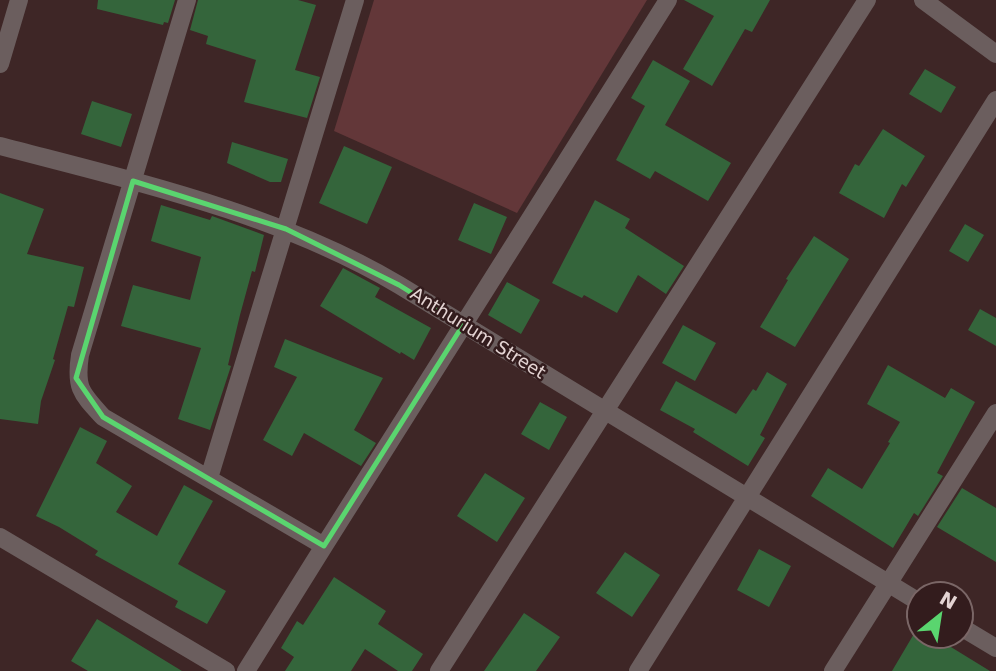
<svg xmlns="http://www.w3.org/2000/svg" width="996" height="671" font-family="'DejaVu Sans',sans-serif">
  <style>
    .green { fill: #633739 }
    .building { fill: #34653b }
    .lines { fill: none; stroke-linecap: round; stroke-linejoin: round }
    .minor { stroke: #6b5e5e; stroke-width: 18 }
    .marked { fill: none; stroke: #5ad56f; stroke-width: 5; stroke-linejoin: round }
    .labels { text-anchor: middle; stroke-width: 5; stroke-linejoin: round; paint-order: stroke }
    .street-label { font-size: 18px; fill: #e4d4d3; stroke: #331c1d }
  </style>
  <rect width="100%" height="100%" fill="#3e2626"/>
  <path class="green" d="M374 0H647L517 213 334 131Z"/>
  <path class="building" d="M98 0H175L168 23 164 22 163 25 97 9Z
    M198 0H298L316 5 295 70 320 77 307 118 244 102 256 60 206 44 208 36 190 30Z
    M684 0H770L752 32 745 29 712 86 683 69 714 16Z
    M653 60 690 81 665 125 731 163 708 201 655 171 650 179 616 160 645 106 631 98Z
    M925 69 956 87 941 113 909 94Z
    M92 101 132 114 121 147 81 134Z
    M883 129 925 156 906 187 902 184 884 218 839 193 855 164 859 166Z
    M232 142 288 159 281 182H270L227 163Z
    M344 146 392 167 367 224 319 203Z
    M0 193 44 209 27 254 84 267 74 307 68 306 53 359 55 360 41 401 38 424 0 419Z
    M595 200 630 219 625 228 684 266 666 294 638 275 617 313 584 295 582 298 552 283Z
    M474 203 507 217 491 254 458 240Z
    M161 205 210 220 212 216 264 235 255 272 252 271 240 315 228 365 231 366 210 430 178 419 201 348 121 326 133 285 190 300 201 257 151 241Z
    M965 224 984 235 968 262 949 251Z
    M814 236 849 259 795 347 760 327 788 280 786 279Z
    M343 268 380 288 375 297 431 328 414 360 401 352 400 354 320 306Z
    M507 282 540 300 521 334 488 315Z
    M980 309 996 318V346L968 330Z
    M683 325 716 343 695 381 662 363Z
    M285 339 383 378 354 430 376 443 361 466 304 433 292 456 263 440 297 377 274 367Z
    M888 365 945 398 951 388 975 402 937 473 943 476 918 516 914 513 893 548 811 496 828 468 862 489 890 443 888 442 900 422 867 404Z
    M767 372 787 384 760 435 765 438 748 466 693 432 695 429 660 410 676 381 736 414 753 389 756 391Z
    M540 402 567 417 549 450 521 434Z
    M80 427 107 441 96 463 132 486 116 512 157 536 184 485 213 501 178 564 226 591 207 624 175 607 178 601 95 555 98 551 59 527 36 516Z
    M485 473 525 498 497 542 457 516Z
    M962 488 996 508V562L937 527Z
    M759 549 791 566 769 607 737 590Z
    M625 552 660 575 632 617 596 593Z
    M334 577 386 611 378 624 423 654 412 671H398L365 649 351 671H285L294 657 281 648 297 621 303 625Z
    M524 613 560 637 536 671H484Z
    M97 619 182 671H88L71 661Z
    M918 627 919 636H933L990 671H892Z"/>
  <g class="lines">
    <path class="minor" d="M187 0 80 355C75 388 81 393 103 417L324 546 246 671
      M923 0 996 54
      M0 64 19 0
      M0 146C133 181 280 214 399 285L919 602
      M209 478 355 0
      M0 537 226 671
      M324 546 668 0
      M961 627 996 648
      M439 671 867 0
      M638 671 996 100
      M833 671 996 413"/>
  </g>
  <path class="marked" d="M133 181 286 229 399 285 463 325 324 546 103 417 76 378Z"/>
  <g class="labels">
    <g class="street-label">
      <text transform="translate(478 333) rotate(32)" y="6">Anthurium Street</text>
    </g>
  </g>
  <g transform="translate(940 615) rotate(30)"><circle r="33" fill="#331c1d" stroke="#7a6666" stroke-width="2"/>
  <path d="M0-5L12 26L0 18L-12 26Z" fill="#5ad56f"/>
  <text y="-10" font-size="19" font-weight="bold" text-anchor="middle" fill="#e4d4d3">N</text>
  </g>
</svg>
